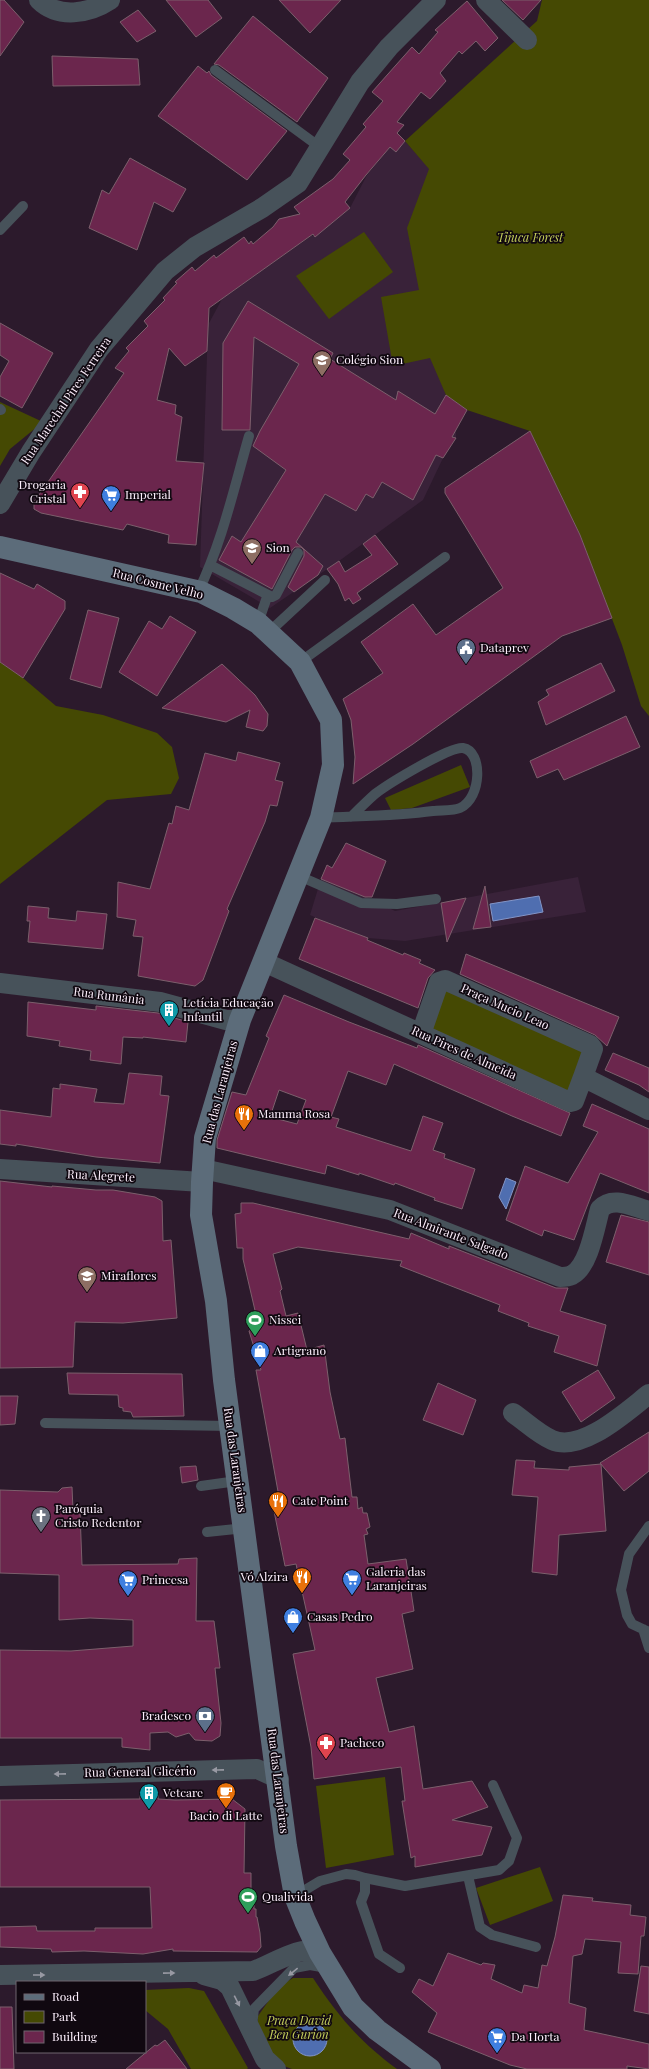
<svg xmlns="http://www.w3.org/2000/svg" width="649" height="2069" font-family="'Playfair Display',serif">
  <style>
    .built { fill: #392239 }
    .green { fill: #454903 }
    .water { fill: #4f6eb0; stroke: #8395c7 }
    .building { fill: #6b264d; stroke: #7c5f6c; fill-rule: evenodd }
    .lines { fill: none; stroke-linecap: round; stroke-linejoin: round }
    .lane { stroke: #47525a; stroke-width: 10 }
    .street { stroke: #47525a; stroke-width: 20 }
    .secondary { stroke: #5c6c7a; stroke-width: 22 }
    .oneway { fill: #9899a3 }
    .labels { text-anchor: middle; stroke-width: 3.5; stroke-linejoin: round; paint-order: stroke }
    .park-label { font-size: 12px; font-style: italic; fill: #c4ce5b; stroke: #100810 }
    .poi-label { font-size: 12px; fill: #fceffc; stroke: #100810; text-anchor: start }
    .street-label { font-size: 12px; fill: #fceffc; stroke: #100810 }
  </style>
  <rect width="100%" height="100%" fill="#2c1a2c"/>
  <path class="built" d="M405 141 430 169 446 395 467 410 456 429V438L443 458 423 500 339 561 270 608 200 567 208 325 222 299 311 236H315L350 208 367 175 390 147 396 152Z
    M578 877 586 912 405 941 368 938 352 934 310 915 321 879 371 899 395 911Z"/>
  <path class="green" d="M542 0H649V716L641 706 622 645 580 535 530 431 467 410 446 395 430 358 393 366 381 297 419 290 407 228 429 169 405 141 537 21Z
    M364 232 393 272 329 319 296 276Z
    M0 402 43 422 10 449 0 466Z
    M0 662 23 678 56 706 103 715 157 733 172 747 179 778 171 794 107 800 0 884Z
    M461 765 470 787 412 808 391 810 385 798Z
    M446 984 597 1050 577 1101 424 1038Z
    M385 1777 394 1855 326 1868 316 1786Z
    M540 1867 553 1901 490 1925 476 1888Z
    M293 1978H313C338 2016 360 2042 397 2069H292L276 2063 257 2034 258 2016 279 1986Z
    M189 1988 204 1991 248 2068 247 2069H191L168 2029 145 2010V1990Z"/>
  <path class="water" d="M539 896 543 912 493 921 490 904Z
    M506 1178 516 1182 506 1209 499 1197Z
    M293 2039a17 17 0 1 1 34 0a17 17 0 1 1-34 0Z"/>
  <path class="building" d="M0 0H4L24 22 0 56Z
    M166 0H208L222 18 196 37Z
    M279 0H341L310 33Z
    M502 0H541L523 20Z
    M467 1 498 38 485 51 476 41 462 54 459 51 440 73 446 81 430 99 421 92 397 122 404 125 397 133 405 141 396 152 390 147 366 175 345 202 350 208 315 237 313 234 209 308 207 351 185 366 169 348 157 400 176 405 175 414 182 417 176 461 204 463 196 545 168 543 169 535 127 524 123 530 41 513 34 509V502L124 373 115 368 129 351 126 348 148 326 144 321 165 300 163 298 177 283 175 282 192 267 195 271 214 255 216 258 244 237 249 244 251 241 253 244 273 227 279 219 300 214 294 207 333 179 350 160 343 154 366 127 363 124 383 101 372 92 412 47 419 54 438 32 435 30Z
    M138 10 156 31 137 42 120 22Z
    M253 16 328 78 297 122 219 65 214 64Z
    M52 56 138 59 140 85 53 86Z
    M198 66 207 73 209 71 211 75 287 131 247 180 158 116Z
    M130 158 186 189 173 212 154 202 137 250 89 228 102 190 109 194Z
    M248 301 333 353 330 359 396 400 398 391 435 414 446 395 467 410 452 437 456 438 443 458 436 455 413 500 382 482 373 498 366 494 356 511 325 494 296 542 323 566 318 575 294 592 288 587 304 556V550L301 547H295L292 550 272 589 219 560 232 536 241 542 286 470 253 446 260 431 299 364 254 337 250 430H222L223 343Z
    M0 323 53 353 22 408 0 396V377L9 361 0 355Z
    M530 431 580 535 612 618 562 636 413 744 353 784 355 757 351 720 343 699 383 673 361 642 413 604 436 635 503 588 445 493V488Z
    M375 535 398 564 357 593 361 599 353 604 349 598 345 601 338 584 327 569 339 561 345 572 372 555 363 544Z
    M0 573 34 589 37 584 65 601V609L23 678 0 662Z
    M88 610 119 618 101 688 70 679Z
    M170 616 196 632 157 696 119 672 149 621 162 629Z
    M601 663 615 691 546 725 538 702 549 695 546 690Z
    M222 664 255 695 268 714 267 726 263 731 246 727 250 710 226 722 162 708Z
    M626 716 640 747 564 780 558 769 537 778 530 761Z
    M238 752 280 763 275 780 283 782 277 806 270 805 265 822 227 909 229 911 203 980 195 986 138 976 143 937 133 936 136 920 117 917 118 882 150 889 169 823 172 824 176 806 189 810 205 753 236 761Z
    M346 843 386 861 372 897H365L321 879 327 865 332 868Z
    M485 886 491 927 473 929Z
    M466 898 447 942 441 903Z
    M28 906 49 908 48 918 76 921 77 911 107 914 103 949 28 942 30 921H27Z
    M315 918 368 938 367 940 403 955 404 953 421 960 419 963 435 970 428 978 418 1008 299 959Z
    M466 954 619 1017 607 1046 595 1035 460 974Z
    M284 995 349 1022 417 1048 418 1045 570 1113 561 1136 512 1116 394 1064 386 1085 348 1071 331 1117 339 1119 336 1127 411 1151 423 1116 443 1123 433 1150 445 1154 444 1158 475 1169 462 1209 434 1200 435 1198 395 1183 394 1185 359 1173V1175L327 1165 325 1174 217 1148V1140L232 1092 246 1095 269 1038 266 1036ZM279 1090 306 1100 297 1124 270 1117Z
    M28 1002 96 1010V1006L158 1013 188 1022 186 1042 143 1037V1038L123 1037 121 1064 90 1060 91 1051 59 1046 60 1041 27 1036Z
    M613 1053 649 1068V1092L639 1085 605 1070Z
    M129 1073 162 1076 160 1095 169 1096 160 1163 96 1157 16 1144V1146L0 1144V1110L51 1117 53 1088 60 1089V1084L97 1089 94 1102 124 1104Z
    M592 1104 649 1129V1193L600 1173 574 1240 544 1230 542 1236 506 1220 525 1166 568 1183 598 1132 583 1126Z
    M0 1181 52 1187V1186L96 1190H113L155 1197 162 1201 163 1241 171 1240 177 1318 123 1323 75 1322 73 1367 0 1368Z
    M241 1203H253L409 1239 411 1233 449 1249V1246L556 1288H568L560 1311 606 1325 597 1366 554 1352 559 1336 528 1326 529 1323 498 1311 500 1305 400 1266 402 1261 298 1247 273 1254 282 1289 280 1291 286 1316 298 1313 307 1350 324 1345 330 1392 340 1439 345 1438 352 1497H357L358 1509 362 1507 363 1513H367L370 1527 366 1529 368 1534 364 1535 368 1564 406 1559 414 1611 402 1614 413 1669 376 1678 389 1732 414 1726 423 1789 472 1781 488 1807 452 1820 492 1827 482 1855 415 1867V1856L411 1858 402 1801H405L401 1767 314 1779 311 1747 293 1654 315 1650 296 1564 285 1566 274 1511 281 1508 256 1370H261L249 1331 252 1330 250 1321 257 1319 243 1259V1248H237L235 1214 241 1213Z
    M621 1215 649 1222V1275L606 1262Z
    M598 1370 615 1398 581 1422 562 1392Z
    M67 1373 182 1374 184 1416 133 1417 131 1412 123 1411V1408L119 1407 118 1395 69 1394Z
    M438 1383 476 1400 463 1435 423 1420Z
    M0 1396H18L15 1424 0 1425Z
    M649 1432V1471L624 1491 600 1463Z
    M516 1460 535 1461 534 1468 569 1470V1467L601 1464 606 1531 559 1535 557 1575 532 1572 538 1497 512 1495Z
    M196 1466 198 1480 182 1483 180 1467Z
    M72 1487 73 1510 80 1512 82 1565 178 1564 179 1559 197 1558 196 1621H214L220 1668H215L221 1723 220 1736 212 1741 195 1740 189 1733 176 1737 168 1732 150 1733V1750L122 1747V1738H0V1650L71 1651 133 1646V1620L90 1618 59 1620V1575L0 1573V1490L58 1492 62 1488Z
    M140 1795H158V1799L175 1800 232 1799 245 1809 244 1873H251V1898L254 1900V1909H256V1917H257L260 1933 261 1947 257 1952 173 1951V1949L143 1954 84 1951 52 1952 51 1949 0 1947V1927L36 1926 37 1931H95V1928H152L150 1887H0V1800L140 1799Z
    M563 1895 593 1898 592 1901 631 1905 630 1915 646 1917 644 1936H641L638 1974 618 1973 621 1942 585 1939 582 1954 573 1956 569 2003 586 2008 584 2030 649 2044V2069L627 2066V2069H527L510 2065 428 2032 437 2013 412 1992 419 1979 433 1986 448 1953 481 1965 483 1963 495 1965 491 1979 522 1993 524 1985 538 1988 542 1965 547 1966 555 1937Z
    M641 1966 649 1967V2014L634 2011Z
    M0 2007H12L14 2069H0Z
    M165 2040 187 2069H126L155 2045 157 2046Z"/>
  <g class="lines">
    <path class="lane" d="M215 70 321 148
      M0 230 23 206
      M0 409 1 410
      M210 565 272 597 276 595 298 553
      M198 592C222 543 234 488 249 436
      M258 623 267 597
      M268 633 325 580
      M300 662 445 557
      M321 818C358 816 396 816 433 811 441 810 453 811 460 808 482 798 483 751 463 748 450 746 388 784 375 794 367 801 359 809 351 817
      M299 876 361 903 397 904 436 899
      M45 1423 230 1426
      M201 1486 237 1481
      M649 1526 629 1554 621 1590 627 1615 632 1624 649 1632
      M207 1532 245 1528
      M643 1629 649 1648
      M468 1876 480 1927 492 1935 536 1947
      M365 1878V1892L361 1902 379 1954 400 1968
      M295 1896 320 1881 346 1874 355 1875 365 1878 405 1886 499 1870 509 1861 517 1838 493 1785
      M252 2026 254 2009 294 1968 310 1965 327 1968"/>
    <path class="street" d="M39 0C58 19 89 14 110 0
      M486 0 527 40
      M0 504 31 452 99 349 165 271 195 247 262 208 298 183 360 82 389 47 436 0
      M264 962 570 1102 574 1101 583 1077 649 1110
      M0 983 160 1002 226 1020H240
      M421 1034 439 982 445 980 590 1045 593 1049 583 1077
      M0 1169 202 1182
      M203 1169 390 1210 560 1277C564 1277 568 1277 572 1275 589 1266 595 1227 600 1209 613 1195 633 1207 649 1211
      M513 1413C526 1422 538 1434 552 1440 582 1453 627 1411 649 1394
      M0 1776 257 1769 279 1779
      M0 1975 253 1971C268 1966 290 1952 304 1951 309 1951 315 1952 320 1953
      M204 1975 222 1980 230 1987 265 2059 276 2069"/>
    <path class="secondary" d="M0 547 201 592 233 608 258 623 300 662 331 720 333 765 321 818 240 1020 205 1138 202 1182 201 1215 216 1301 224 1380 286 1846 295 1896 305 1921 320 1953 353 2007 377 2030 430 2069"/>
  </g>
  <defs><path id="oneway-solid" d="M-6-.8H1V-3.2L6.5 0L1 3.2V.8H-6Z"/></defs>
  <g class="oneway">
    <use href="#oneway-solid" transform="translate(218 1770) rotate(179)"/>
    <use href="#oneway-solid" transform="translate(60 1774) rotate(179)"/>
    <use href="#oneway-solid" transform="translate(293 1972) rotate(141)"/>
    <use href="#oneway-solid" transform="translate(169 1973) rotate(-1)"/>
    <use href="#oneway-solid" transform="translate(39 1975)"/>
    <use href="#oneway-solid" transform="translate(237 2001) rotate(63)"/>
  </g>
  <defs>
    <symbol id="school-pin" viewBox="-11 -11 22 30"><path d="M0 17L-7.5 6A9.5 9.5 0 1 1 7.5 6Z" fill="#8d6e63" stroke="#100810"/><path d="M0-5L7-2L0 1L-7-2ZM-4 1L0 2.5L4 1V4Q0 6-4 4Z" fill="#fff"/></symbol>
    <symbol id="pharmacy-pin" viewBox="-11 -11 22 30"><path d="M0 17L-7.5 6A9.5 9.5 0 1 1 7.5 6Z" fill="#e0444e" stroke="#100810"/><path d="M-2-6h4v4h4v4h-4v4h-4v-4h-4v-4h4Z" fill="#fff"/></symbol>
    <symbol id="supermarket-pin" viewBox="-11 -11 22 30"><path d="M0 17L-7.5 6A9.5 9.5 0 1 1 7.5 6Z" fill="#3f7fe0" stroke="#100810"/><path d="M-6-5.5h2.5l.6 2H6L4.5 2H-2.5L-4.4-4H-6ZM-1.5 3.2a1.3 1.3 0 1 0 .1 0ZM3 3.2a1.3 1.3 0 1 0 .1 0Z" fill="#fff"/></symbol>
    <symbol id="civic-pin" viewBox="-11 -11 22 30"><path d="M0 17L-7.5 6A9.5 9.5 0 1 1 7.5 6Z" fill="#5c6f8a" stroke="#100810"/><path d="M-.6-6.5H3V-4.5H.6V-3L4-1V1h2V6H-6V1h2V-1L-.6-3ZM-1.2 2.5V6h2.4V2.5Z" fill="#fff"/></symbol>
    <symbol id="building-pin" viewBox="-11 -11 22 30"><path d="M0 17L-7.5 6A9.5 9.5 0 1 1 7.5 6Z" fill="#0f9aa8" stroke="#100810"/><path d="M-4-6H4V6H1V3H-1V6H-4ZM-2.5-4.3h1.7v1.8h-1.7ZM.8-4.3h1.7v1.8H.8ZM-2.5-1h1.7V.8h-1.7ZM.8-1h1.7V.8H.8Z" fill="#fff"/></symbol>
    <symbol id="restaurant-pin" viewBox="-11 -11 22 30"><path d="M0 17L-7.5 6A9.5 9.5 0 1 1 7.5 6Z" fill="#e8710a" stroke="#100810"/><path d="M-5-6h1v4h1v-4h1v4h1v-4h1v5L-1.5 .5V6h-2V.5L-5-1ZM5-6V6H3V1.5H1.5Q1.5-4 5-6Z" fill="#fff"/></symbol>
    <symbol id="stadium-pin" viewBox="-11 -11 22 30"><path d="M0 17L-7.5 6A9.5 9.5 0 1 1 7.5 6Z" fill="#2e9e5b" stroke="#100810"/><path d="M0-5a6.5 5 0 1 0 0 10a6.5 5 0 1 0 0-10ZM-3.5-1.8h7v3.6h-7Z" fill="#fff"/></symbol>
    <symbol id="shop-pin" viewBox="-11 -11 22 30"><path d="M0 17L-7.5 6A9.5 9.5 0 1 1 7.5 6Z" fill="#3f7fe0" stroke="#100810"/><path d="M-5-2.5h2.3a2.7 3.5 0 0 1 5.4 0H5L5.5 6h-11ZM-1.5-2.5h3a1.5 2.3 0 0 0-3 0Z" fill="#fff"/></symbol>
    <symbol id="church-pin" viewBox="-11 -11 22 30"><path d="M0 17L-7.5 6A9.5 9.5 0 1 1 7.5 6Z" fill="#6b7280" stroke="#100810"/><path d="M-1.2-6h2.4v3.5h3.3v2.4h-3.3V6h-2.4V-.1h-3.3v-2.4h3.3Z" fill="#fff"/></symbol>
    <symbol id="bank-pin" viewBox="-11 -11 22 30"><path d="M0 17L-7.5 6A9.5 9.5 0 1 1 7.5 6Z" fill="#5c6f8a" stroke="#100810"/><path d="M-6-4H6V4H-6ZM0-2.3a2.3 2.3 0 1 0 0 4.6a2.3 2.3 0 1 0 0-4.6Z" fill="#fff"/></symbol>
    <symbol id="cafe-pin" viewBox="-11 -11 22 30"><path d="M0 17L-7.5 6A9.5 9.5 0 1 1 7.5 6Z" fill="#e8710a" stroke="#100810"/><path d="M-5.5-4.5H6V0H3Q3 3.5 0 3.5H-2.5Q-5.5 3.5-5.5 0ZM3-3.2v2h1.7v-2ZM-6 4.5H4V6H-6Z" fill="#fff"/></symbol>
  </defs>
  <g fill-rule="evenodd">
    <use href="#school-pin" x="311" y="349" width="22" height="30"/>
    <use href="#pharmacy-pin" x="69" y="481" width="22" height="30"/>
    <use href="#supermarket-pin" x="100" y="484" width="22" height="30"/>
    <use href="#school-pin" x="241" y="537" width="22" height="30"/>
    <use href="#civic-pin" x="455" y="637" width="22" height="30"/>
    <use href="#building-pin" x="158" y="999" width="22" height="30"/>
    <use href="#restaurant-pin" x="233" y="1103" width="22" height="30"/>
    <use href="#school-pin" x="76" y="1265" width="22" height="30"/>
    <use href="#stadium-pin" x="244" y="1309" width="22" height="30"/>
    <use href="#shop-pin" x="249" y="1340" width="22" height="30"/>
    <use href="#restaurant-pin" x="267" y="1490" width="22" height="30"/>
    <use href="#church-pin" x="30" y="1505" width="22" height="30"/>
    <use href="#restaurant-pin" x="291" y="1566" width="22" height="30"/>
    <use href="#supermarket-pin" x="341" y="1568" width="22" height="30"/>
    <use href="#supermarket-pin" x="117" y="1569" width="22" height="30"/>
    <use href="#shop-pin" x="282" y="1606" width="22" height="30"/>
    <use href="#bank-pin" x="194" y="1705" width="22" height="30"/>
    <use href="#pharmacy-pin" x="315" y="1732" width="22" height="30"/>
    <use href="#cafe-pin" x="215" y="1781" width="22" height="30"/>
    <use href="#building-pin" x="138" y="1782" width="22" height="30"/>
    <use href="#stadium-pin" x="237" y="1886" width="22" height="30"/>
    <use href="#supermarket-pin" x="486" y="2026" width="22" height="30"/>
  </g>
  <g class="labels">
    <g class="park-label">
      <text x="530" y="242">Tijuca Forest</text>
      <text x="299" y="2025">Praça David<tspan x="299" dy="14">Ben Gurion</tspan></text>
    </g>
    <g class="poi-label">
      <text x="336" y="364">Colégio Sion</text>
      <text x="66" y="489" text-anchor="end">Drogaria<tspan x="66" dy="14">Cristal</tspan></text>
      <text x="125" y="499">Imperial</text>
      <text x="266" y="552">Sion</text>
      <text x="480" y="652">Dataprev</text>
      <text x="183" y="1007">Letícia Educação<tspan x="183" dy="14">Infantil</tspan></text>
      <text x="258" y="1118">Mamma Rosa</text>
      <text x="101" y="1280">Miraflores</text>
      <text x="269" y="1324">Nissei</text>
      <text x="274" y="1355">Artigrano</text>
      <text x="292" y="1505">Cate Point</text>
      <text x="55" y="1513">Paróquia<tspan x="55" dy="14">Cristo Redentor</tspan></text>
      <text x="366" y="1576">Galeria das<tspan x="366" dy="14">Laranjeiras</tspan></text>
      <text x="288" y="1581" text-anchor="end">Vó Alzira</text>
      <text x="142" y="1584">Princesa</text>
      <text x="307" y="1621">Casas Pedro</text>
      <text x="191" y="1720" text-anchor="end">Bradesco</text>
      <text x="340" y="1747">Pacheco</text>
      <text x="163" y="1797">Vetcare</text>
      <text x="226" y="1820" text-anchor="middle">Bacio di Latte</text>
      <text x="262" y="1901">Qualivida</text>
      <text x="511" y="2041">Da Horta</text>
    </g>
    <g class="street-label">
      <text transform="translate(66 401) rotate(-56)" y="4">Rua Marechal Pires Ferreira</text>
      <text transform="translate(158 584) rotate(14)" y="4">Rua Cosme Velho</text>
      <text transform="translate(109 996) rotate(7)" y="4">Rua Rumânia</text>
      <text transform="translate(505 1007) rotate(24)" y="4">Praça Mucio Leao</text>
      <text transform="translate(464 1053) rotate(24)" y="4">Rua Pires de Almeida</text>
      <text transform="translate(220 1092) rotate(-75)" y="4">Rua das Laranjeiras</text>
      <text transform="translate(101 1176) rotate(3)" y="4">Rua Alegrete</text>
      <text transform="translate(451 1234) rotate(21)" y="4">Rua Almirante Salgado</text>
      <text transform="translate(235 1460) rotate(82)" y="4">Rua das Laranjeiras</text>
      <text transform="translate(140 1772) rotate(-1)" y="4">Rua General Glicério</text>
      <text transform="translate(278 1781) rotate(83)" y="4">Rua das Laranjeiras</text>
    </g>
  </g>
  <rect x="16" y="1981" width="130" height="72" fill="#100810" stroke="#6e646e"/>
  <rect x="24" y="1994" width="20" height="6" fill="#5c6c7a" stroke="#6e646e"/>
  <text x="52" y="2001" font-size="12" fill="#fceffc">Road</text>
  <rect x="24" y="2011" width="20" height="12" fill="#454903" stroke="#6e646e"/>
  <text x="52" y="2021" font-size="12" fill="#fceffc">Park</text>
  <rect x="24" y="2031" width="20" height="12" fill="#6b264d" stroke="#6e646e"/>
  <text x="52" y="2041" font-size="12" fill="#fceffc">Building</text>
</svg>
